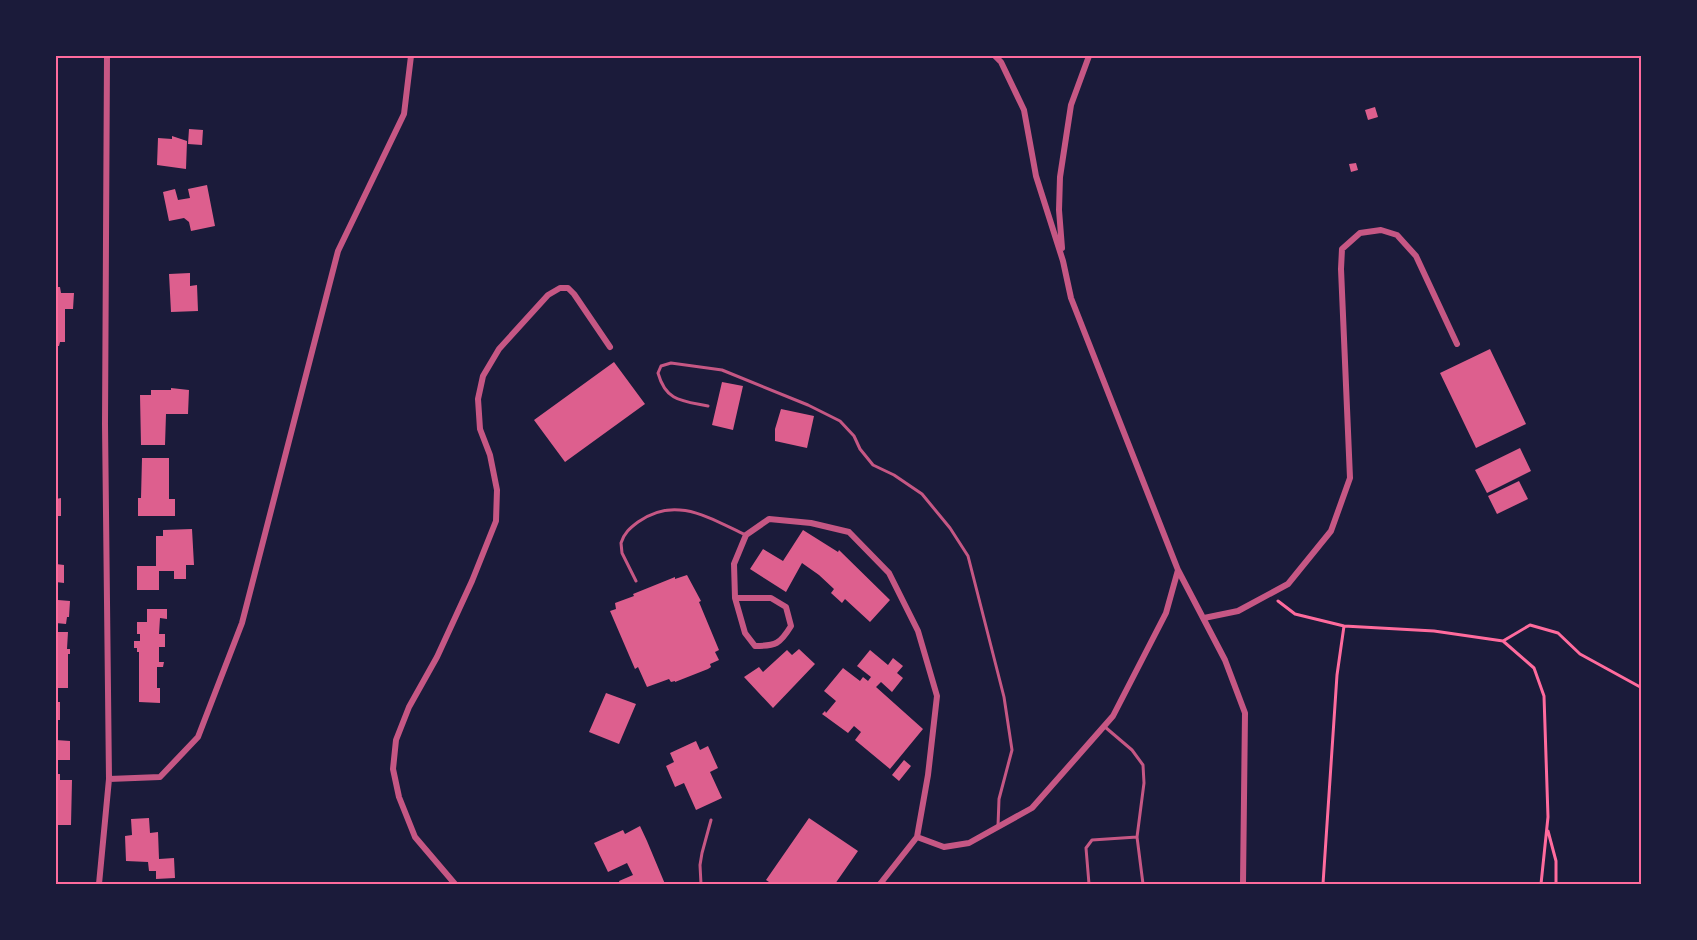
<svg xmlns="http://www.w3.org/2000/svg" width="1697" height="940" font-family="Quicksand,sans-serif">
  <style>
    .building { fill: #dd5f8e }
    .lines { fill: none; stroke-linecap: round; stroke-linejoin: round }
    .path { stroke: #ff6b9d; stroke-width: 3 }
    .service { stroke: #c65784; stroke-width: 3 }
    .minor { stroke: #c65784; stroke-width: 6 }
    .neatline { fill: none; stroke: #ff6b9d; stroke-width: 2 }
  </style>
  <rect width="100%" height="100%" fill="#1b1b3a"/>
  <path class="building" d="M1375 107 1378 117 1368 120 1365 110Z
    M189 129 203 130 202 145 188 144Z
    M172 136 187 141 186 169 157 165 158 138 172 139Z
    M1356 163 1358 170 1351 172 1349 164Z
    M207 185 215 226 191 231 189 222 184 218 169 221 163 192 175 189 178 200 190 198 188 189Z
    M190 273V286L197 285 198 311 171 312 169 274Z
    M56 287H60L61 293H74L73 309H65V342H60L59 346H56Z
    M1490 349 1526 424 1476 448 1440 373Z
    M614 362 645 404 565 462 534 420Z
    M722 382 743 386 733 430 712 425Z
    M171 388 189 390 188 414H166L165 445H141L140 395H151V390H171Z
    M781 409 814 416 807 448 775 441V429Z
    M1520 448 1531 471 1487 493 1475 470Z
    M142 458H169V499H175V516H138V498H141Z
    M1519 481 1528 499 1497 514 1488 496Z
    M61 498V516H56V499Z
    M192 529 194 565H186V579H174V571H159V590H137V566H156V536H163V530Z
    M803 530 838 552 839 550 890 600 870 622 845 599 842 603 831 593 834 589 819 575 802 563 786 592 750 569 763 549 783 561Z
    M56 564 64 565V583L56 582Z
    M687 575 701 601 699 602 719 650 715 652 719 660 710 664 711 667 708 669 675 682V681L671 682 669 679 647 687 638 667 635 669 610 611 616 609 615 603 634 596 633 594 675 577V579Z
    M58 600 70 601 69 617H67L66 624 56 623V602Z
    M147 609H167V619L160 618 159 634H165V647H159V662H164L163 667H157V688H160V703L139 702V652H137V648H134V641H140V634H137V622H147Z
    M56 632H68L67 649H70V654H68V688H56Z
    M799 649 815 664 773 708 744 677 759 667 763 672 787 650 792 655Z
    M870 650 888 665 893 658 903 666 897 673 903 678 892 692 881 682 876 687 923 729 890 769 855 740 861 732 854 726 848 733 822 714 825 711 826 713 836 701 824 691 843 668 860 681 863 677 868 681 871 677 857 666Z
    M606 693 636 704 619 744 589 732Z
    M56 702H60V720H56Z
    M56 740 70 741V760H56Z
    M696 741 700 750 708 746 718 768 710 772 722 798 696 810 684 783 675 787 666 766 674 762 670 753Z
    M904 760 911 766 899 781 892 775Z
    M56 774H60V780H72L71 825H56Z
    M149 818 150 833 158 832 159 859 174 858 175 878 156 879V871H149L148 862 126 861 125 836 132 835 131 819Z
    M809 818 858 851 835 884H772L766 880Z
    M640 826 647 841 665 884H620L619 881 633 875 627 863 608 872 594 843 623 830 625 834Z"/>
  <g class="lines">
    <path class="path" d="M1278 601 1295 614 1344 626 1434 631 1503 641 1534 668 1544 696 1548 817 1541 884
      M1503 641 1530 625 1558 633 1580 654 1642 688
      M1548 831 1556 861V884
      M1323 884 1337 675 1344 626"/>
    <path class="service" d="M708 406C683 401 666 402 658 373L661 366 671 363 722 370 808 405 840 421 854 436 860 449 873 465 894 475 922 494 950 528 968 556 1004 697 1012 750 999 799 998 826
      M636 581 622 553 621 543C624 533 630 528 638 522 675 495 709 518 746 535
      M1105 727 1132 750 1143 765 1144 783 1137 837 1143 884
      M701 884 700 865 702 853 711 820
      M1089 884 1086 848 1092 840 1137 837"/>
    <path class="minor" d="M1062 248 1059 210 1060 177 1071 105 1089 56
      M1178 570 1225 660 1245 713 1243 884
      M735 598H771L786 607 791 626C780 644 776 646 755 646L745 633 735 598 734 564 746 535 769 519 811 523 849 532 889 573 918 631 937 696 928 775 917 837
      M1204 618 1238 611 1288 584 1331 531 1350 478 1341 269 1342 249 1360 233 1381 230 1397 235 1416 256 1457 344
      M109 779 160 777 198 737 242 623 338 251 404 114 411 56
      M99 884 109 779 105 424 107 56
      M455 884 415 837 399 797 393 769 396 740 409 707 437 657 472 581 496 521 497 490 490 455 480 429 478 399 483 376 499 349 548 295 560 288H568L574 294 610 347
      M880 884 917 837 944 847 969 843 1032 808 1113 716 1166 613 1178 570 1071 298 1063 261 1036 176 1024 110 1001 62 995 56"/>
  </g>
  <rect width="1697" height="940" fill="none" stroke="#1b1b3a" stroke-width="114"/>
  <rect x="57" y="57" width="1583" height="826" class="neatline"/>
</svg>
